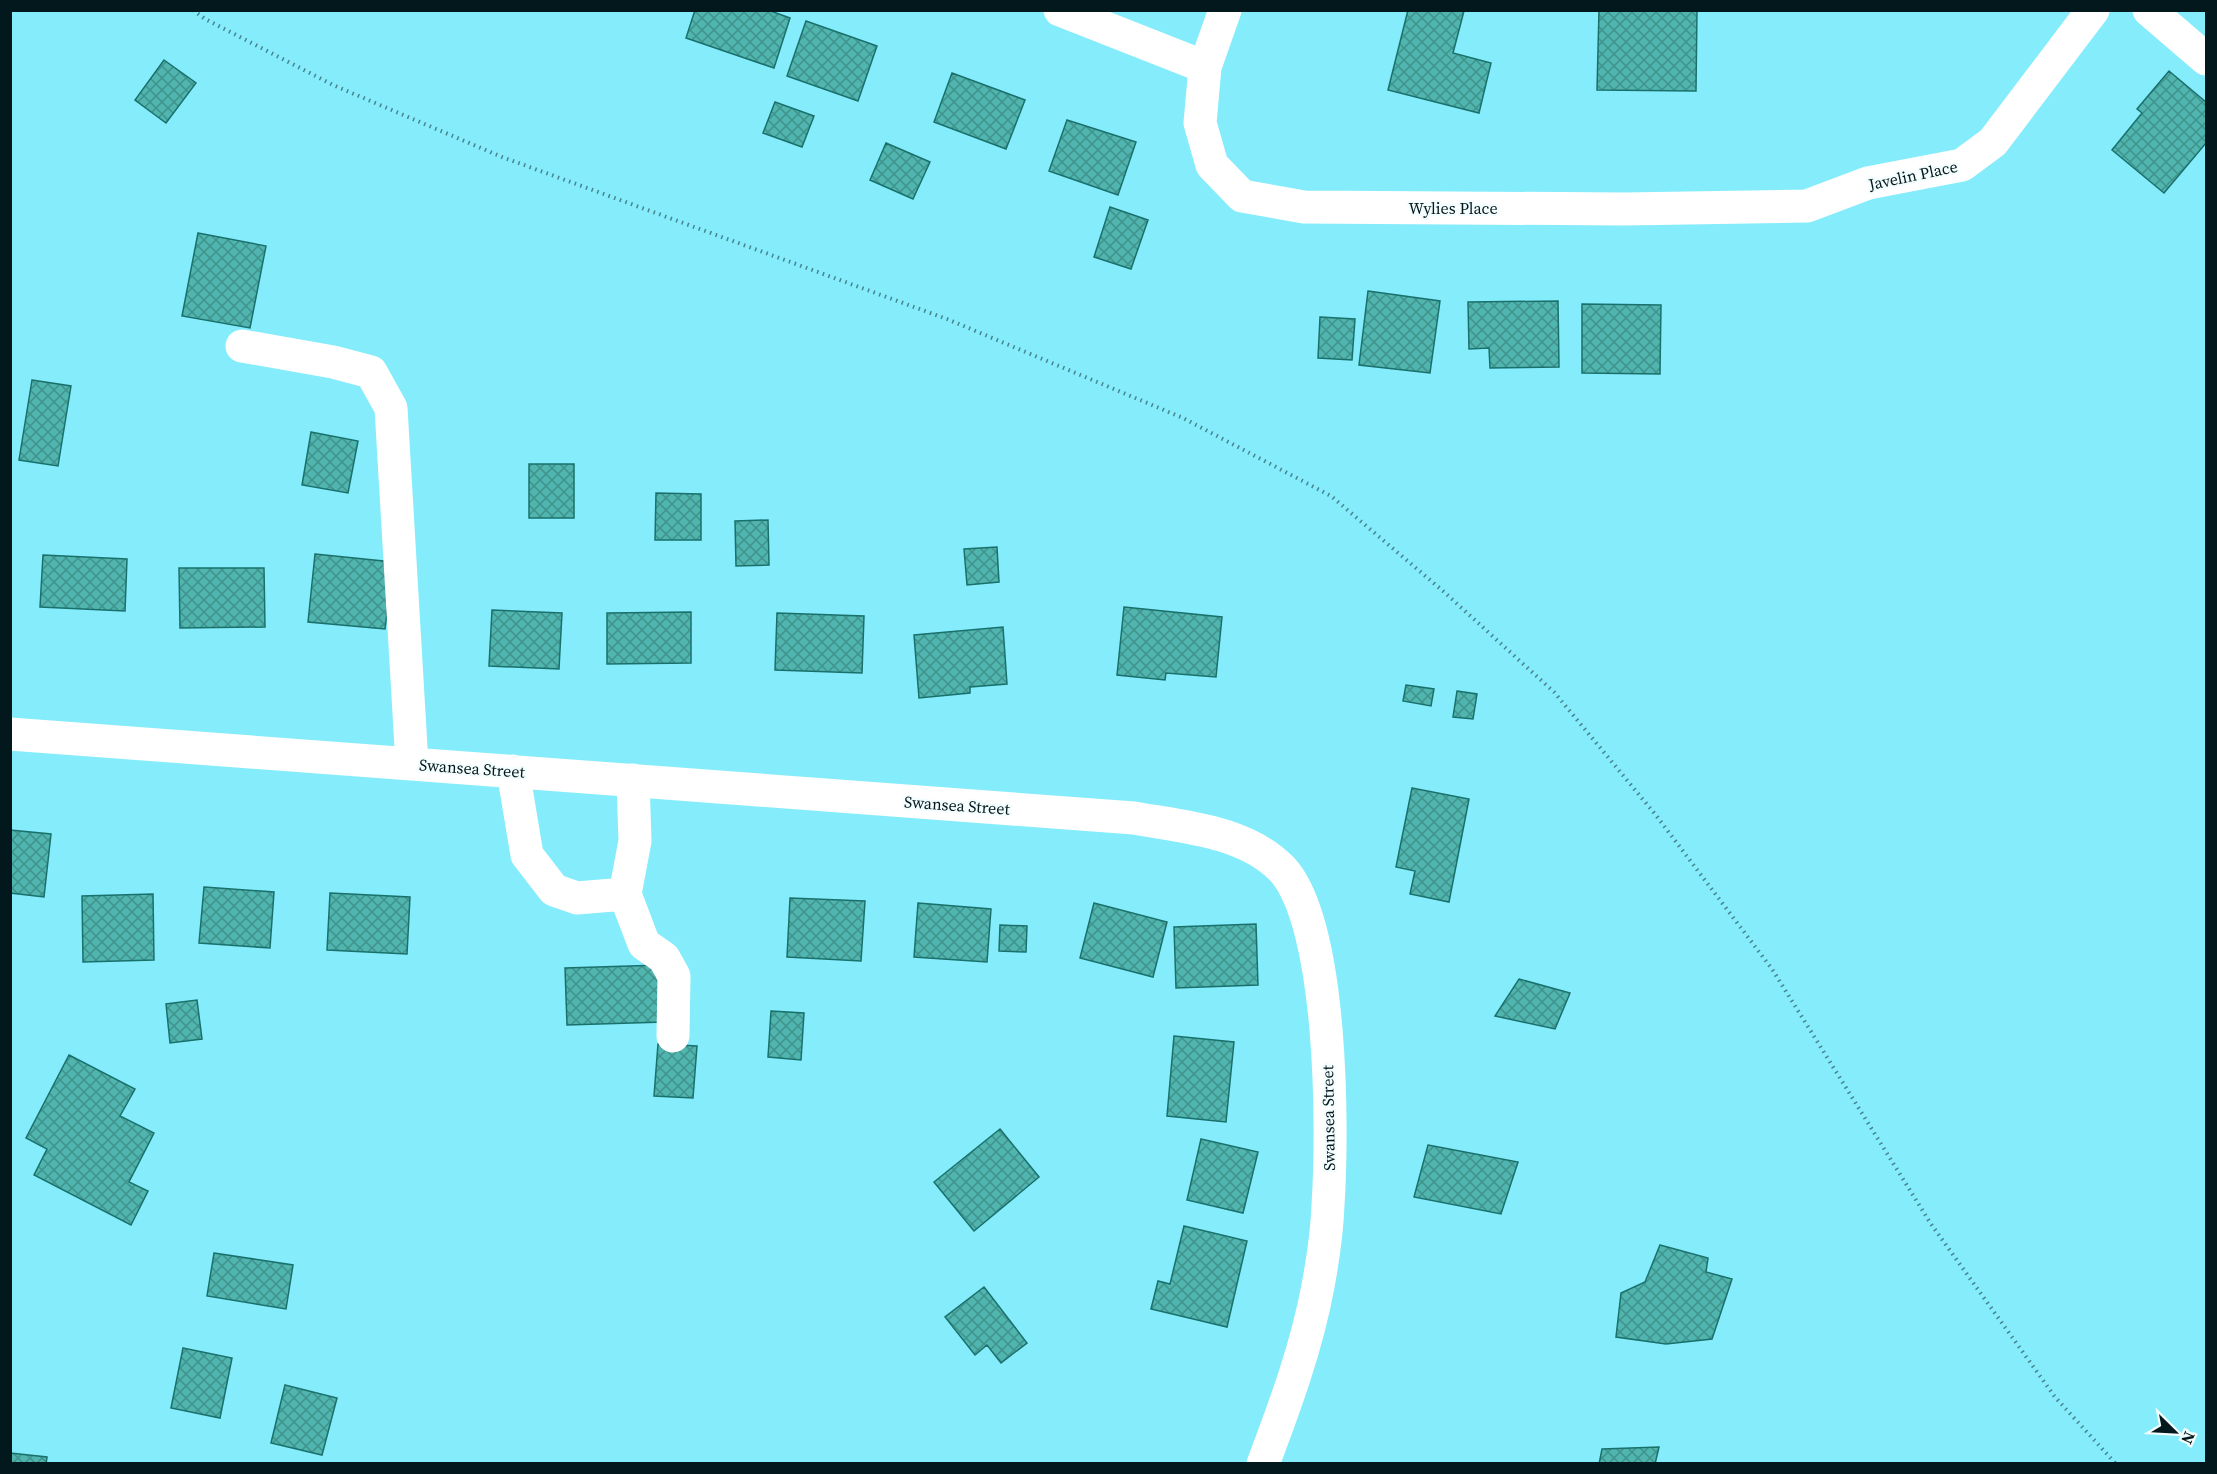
<svg xmlns="http://www.w3.org/2000/svg" width="2217" height="1474" font-family="'Source Serif 4',serif">
  <style>
    .building { fill: url(#building-cross-hatch); stroke: #1a716c; stroke-width: 1.5 }
    .lines { fill: none; stroke-linecap: round; stroke-linejoin: round }
    .path { stroke: #46858f; stroke-width: 4; stroke-dasharray: 1.5 4.5; stroke-linecap: butt }
    .minor { stroke: #fff; stroke-width: 33 }
    .labels { text-anchor: middle; stroke-width: 4.5; stroke-linejoin: round; paint-order: stroke }
    .street-label { font-size: 16px; fill: #03181c; stroke: #f4fdfe }
  </style>
  <defs>
    <pattern id="building-cross-hatch" width="8" height="8" patternUnits="userSpaceOnUse" patternTransform="scale(1.5)"><rect width="8" height="8" fill="#50b5ae"/><path d="M0 0l8 8M0 8l8-8" fill="none" stroke="#40928d"/></pattern>
  </defs>
  <rect width="100%" height="100%" fill="#85ecfc"/>
  <path class="building" d="M695 10H768L790 18 774 68 686 38Z
    M1408 10 1464 11 1453 53 1491 63 1479 113 1388 90Z
    M1599 10H1697L1696 91 1597 90Z
    M806 21 877 46 858 101 787 76Z
    M164 60 196 83 166 123 135 100Z
    M2169 71 2206 102V143L2164 193 2112 150 2142 113 2137 109Z
    M952 73 1025 100 1006 149 934 122Z
    M775 102 814 116 802 147 763 133Z
    M1067 120 1136 142 1118 195 1049 171Z
    M886 143 930 162 913 199 870 180Z
    M1110 207 1148 220 1131 269 1094 257Z
    M198 233 266 246 250 328 182 316Z
    M1368 291 1440 301 1430 373 1359 365Z
    M1558 301 1559 367 1490 368 1489 348 1469 349 1468 302Z
    M1582 304 1661 305 1660 374 1582 373Z
    M1320 317 1355 319 1352 360 1318 358Z
    M32 380 71 386 58 466 19 460Z
    M311 432 358 441 348 493 302 485Z
    M529 464H574V518H529Z
    M656 493 701 494V540H655Z
    M768 520 769 565 736 566 735 521Z
    M997 547 999 582 967 585 964 549Z
    M315 554 393 562 385 629 308 622Z
    M43 555 127 559 125 611 40 607Z
    M179 568H264L265 627 180 628Z
    M1124 607 1222 617 1216 677 1166 673 1165 680 1117 675Z
    M492 610 562 613 559 669 489 666Z
    M691 612V663L607 664V613Z
    M777 613 864 616 862 673 775 670Z
    M1003 627 1007 684 970 687V693L919 698 914 635Z
    M1406 685 1434 689 1431 706 1403 701Z
    M1457 691 1477 694 1473 719 1453 717Z
    M1412 788 1469 799 1449 902 1410 894 1415 871 1396 867Z
    M10 830 51 834 44 897 10 893Z
    M204 887 274 892 270 948 199 943Z
    M330 893 410 897 407 954 327 950Z
    M153 894 154 960 83 962 82 896Z
    M790 898 865 901 861 961 787 957Z
    M918 903 991 909 987 962 914 957Z
    M1094 903 1167 922 1153 977 1080 958Z
    M1256 924 1258 985 1176 988 1174 927Z
    M1000 925 1027 926 1026 952 999 951Z
    M662 965 664 1022 567 1025 565 968Z
    M1519 979 1570 993 1555 1029 1495 1016Z
    M197 1000 202 1039 170 1043 166 1004Z
    M771 1011 804 1013 801 1060 768 1057Z
    M1174 1036 1234 1042 1226 1122 1167 1116Z
    M658 1044 697 1046 693 1098 654 1096Z
    M69 1055 135 1089 120 1116 154 1133 129 1182 148 1191 131 1225 34 1175 47 1149 26 1138Z
    M1000 1129 1039 1177 974 1231 934 1182Z
    M1201 1139 1258 1152 1243 1213 1187 1200Z
    M1428 1145 1518 1162 1501 1214 1414 1197Z
    M1184 1226 1247 1241 1227 1327 1151 1309 1158 1281 1170 1284Z
    M1660 1245 1708 1258 1706 1272 1732 1279 1712 1339 1666 1344 1616 1337 1621 1293 1645 1282Z
    M214 1253 293 1265 286 1309 207 1296Z
    M984 1287 1027 1343 1001 1363 987 1345 975 1355 945 1317Z
    M183 1348 232 1358 220 1418 171 1408Z
    M285 1385 337 1398 322 1455 271 1443Z
    M1659 1447 1655 1464H1599L1602 1449Z
    M10 1453 47 1457 46 1464H10Z"/>
  <g class="lines">
    <path class="path" d="M193 10 205 19 333 85 502 157 947 319 1183 418 1331 496 1443 591 1554 692 1655 814 1772 969 1931 1224 2055 1397 2116 1464"/>
    <path class="minor" d="M1060 10 1205 67
      M1225 10 1205 67 1200 123 1212 165 1242 196 1304 207 1625 209 1807 206 1868 183 1962 165 1993 142 2093 10
      M2149 10 2206 59
      M242 346 333 362 371 372 391 408 412 764
      M10 734 1134 818C1184 827 1245 831 1282 869 1333 924 1333 1130 1328 1205 1327 1232 1323 1259 1318 1286 1307 1346 1285 1406 1263 1464
      M513 771 527 855 554 890 577 898 625 894
      M633 780 635 841 625 894 644 944 664 958 674 976 673 1036"/>
  </g>
  <g class="labels">
    <g class="street-label">
      <text transform="translate(1913 175) rotate(-12)" y="6">Javelin Place</text>
      <text x="1453" y="214">Wylies Place</text>
      <text transform="translate(472 768) rotate(4)" y="6">Swansea Street</text>
      <text transform="translate(957 805) rotate(4)" y="6">Swansea Street</text>
      <text transform="translate(1328 1118) rotate(-91)" y="6">Swansea Street</text>
    </g>
  </g>
  <rect width="2217" height="1474" fill="none" stroke="#03181c" stroke-width="24"/>
  <g transform="translate(2175 1432) rotate(114)" stroke="#f4fdfe" stroke-width="4.5" paint-order="stroke">
  <path d="M0-4.5L10 22L0 15L-10 22Z" fill="#03181c"/>
  <text y="-9" font-size="16" font-weight="bold" text-anchor="middle" fill="#03181c">N</text>
  </g>
</svg>
